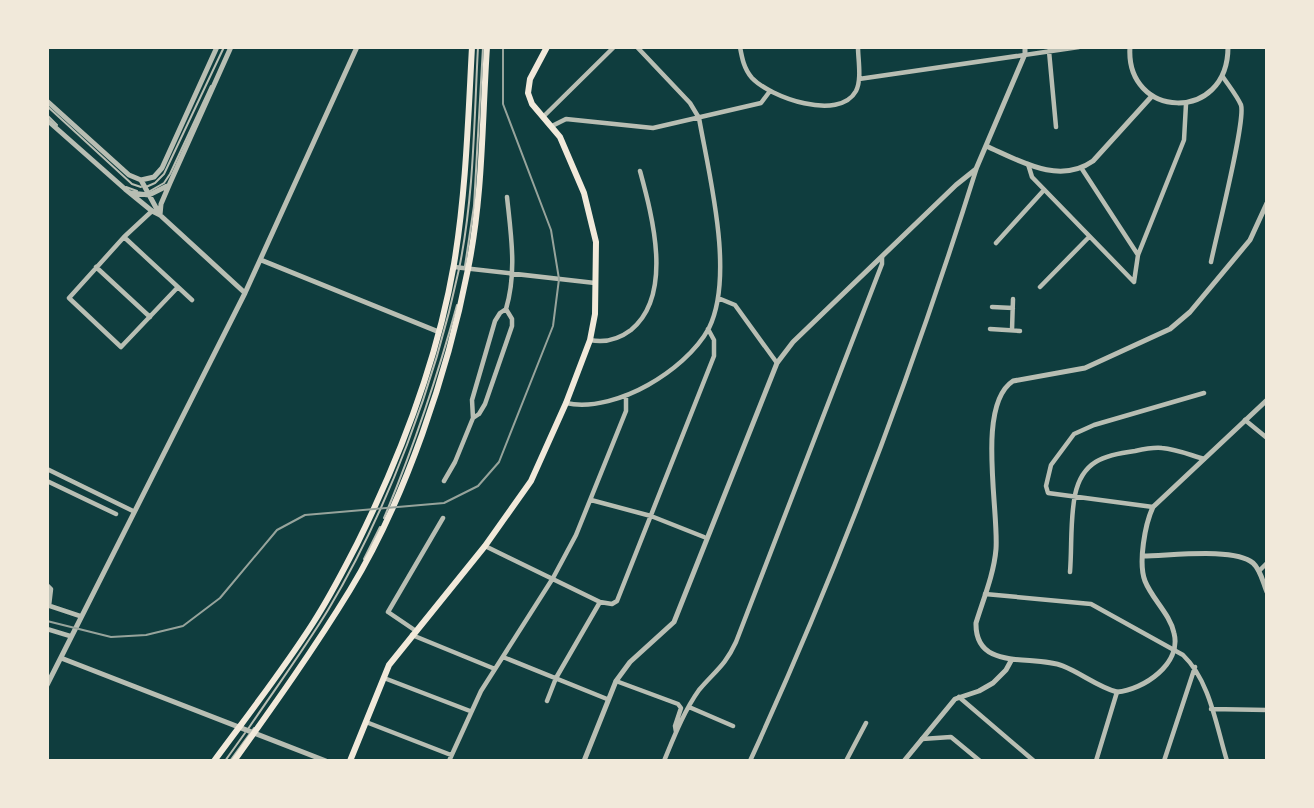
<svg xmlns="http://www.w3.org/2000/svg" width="1314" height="808" font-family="'PT Sans Narrow',sans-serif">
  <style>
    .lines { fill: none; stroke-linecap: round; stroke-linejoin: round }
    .service { stroke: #b8beb3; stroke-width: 2 }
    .minor { stroke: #b8beb3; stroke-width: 4.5 }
    .tertiary { stroke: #b8beb3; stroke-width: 5 }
    .secondary { stroke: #f1e9da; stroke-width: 6 }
    .primary { stroke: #f1e9da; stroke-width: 6 }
    .rail { stroke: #97a49c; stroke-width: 2 }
  </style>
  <rect width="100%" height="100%" fill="#0f3d3e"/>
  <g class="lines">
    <path class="service" d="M47 106 132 184 141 187
      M47 115 57 125
      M126 187 137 191
      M146 187 155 183 164 174 224 47
      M150 191 164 183 170 174 211 86
      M465 266 474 206 483 47
      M384 518C413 449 437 378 457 305
      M364 559 380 527
      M248 729C275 689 303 651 328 610 388 510 435 383 459 269 474 197 474 121 478 47
      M225 761 245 733
      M230 761 254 728"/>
    <path class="minor" d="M740 47C742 58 744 69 752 78 770 97 839 122 856 91 862 79 858 60 858 47
      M1049 51 1056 127
      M859 79 1079 47
      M544 116 614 47
      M552 126 566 119 653 128 761 103 770 91
      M1028 164 1032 177 1134 282
      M1082 169 1138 255
      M152 211 124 237 69 298 121 347 178 287
      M124 237 192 300
      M996 243 1044 190
      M1211 262C1216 237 1246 121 1241 105 1237 96 1229 86 1223 77
      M96 267 150 317
      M454 267 595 283
      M1134 282 1138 255 1184 140 1186 104
      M1040 287 1089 237
      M718 298 735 305 777 363
      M992 307 1013 308
      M990 329 1020 331
      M1012 330 1013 299
      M590 340C605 343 619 339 631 330 674 295 652 215 640 171
      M566 403C592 409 625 398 648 385 671 372 696 352 709 328 735 275 709 175 699 118L690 103 637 47
      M473 418 472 400 495 321 500 313 506 309C517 272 511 235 507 197
      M1245 420 1267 438
      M47 469 133 511
      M47 481 116 514
      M444 481 455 462 473 418 479 414 485 404 512 326V319L506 309
      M591 500 651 516 704 537
      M1153 507 1048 493 1046 486 1051 465 1074 434 1094 425 1204 393
      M485 546 600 602 612 604 617 601 714 356V340L708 329
      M1259 571 1267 563
      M1070 572C1072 547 1070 519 1075 495 1082 461 1104 455 1135 451 1144 449 1153 447 1162 448 1176 449 1190 455 1204 459
      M47 585 51 589 49 606
      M985 594 1091 604 1183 655C1210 681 1216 725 1227 761
      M47 605 80 616
      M47 629 70 636
      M416 631 388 612 443 518
      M412 635 495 669
      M503 657 607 699
      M384 678 470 711
      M616 681 678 704 681 708 675 726 676 732
      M959 697 1034 761
      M547 701 556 678 600 602
      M689 707 733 726
      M1211 709 1267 710
      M366 722 451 755
      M922 739 951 737 980 761
      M449 761 481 691 553 578 576 535 626 411V396
      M664 761C674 737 684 711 699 690 715 671 725 666 736 642L882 264V257
      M750 761C838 569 913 371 976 170
      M846 761 866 723
      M1096 761 1117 692
      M1164 761 1195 667"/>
    <path class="tertiary" d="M1130 47C1125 119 1228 124 1228 47
      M47 101 129 175 141 180 160 215
      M47 120 125 189 152 211 160 215 245 293
      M986 146C1020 161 1059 185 1093 161L1152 96
      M141 180 154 177 162 168 217 47
      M131 193 149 195 167 186
      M1267 203 1250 240 1190 312 1170 329 1085 368 1013 381C976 405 999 510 996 549 994 574 983 600 976 623 975 672 1033 654 1063 666 1081 673 1098 687 1117 692 1143 690 1182 664 1174 633 1170 614 1152 599 1145 581 1138 563 1145 524 1153 507L1267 400
      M160 215 161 204 170 183 231 47
      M261 260 439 332
      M1143 556C1169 556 1234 547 1253 563 1261 570 1263 583 1267 592
      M61 658 326 761
      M47 685 245 293 357 47
      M584 761 616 681 630 662 674 622 777 363 793 342 956 185 976 169 1025 54V47
      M904 761 955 699 979 691 993 683 1006 670 1012 659"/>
    <path class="secondary" d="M350 761 389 665 485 546 531 481 566 403 590 340 595 314 596 242 584 193 560 137 532 104 528 93 530 79 547 47"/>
    <path class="primary" d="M214 761C248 715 283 670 313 623 330 597 343 571 357 544 401 455 437 362 454 264 466 192 468 120 472 47
      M234 761C274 705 314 649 350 590 405 500 448 372 468 269 483 196 482 121 487 47"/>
    <path class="rail" d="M47 621 111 637 146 635 183 626 220 598 277 530 305 515 444 503 478 486 499 462 553 326 559 279 551 230 503 104V47"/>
  </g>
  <rect width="1314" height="808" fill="none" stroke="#f1e9da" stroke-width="98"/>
</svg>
